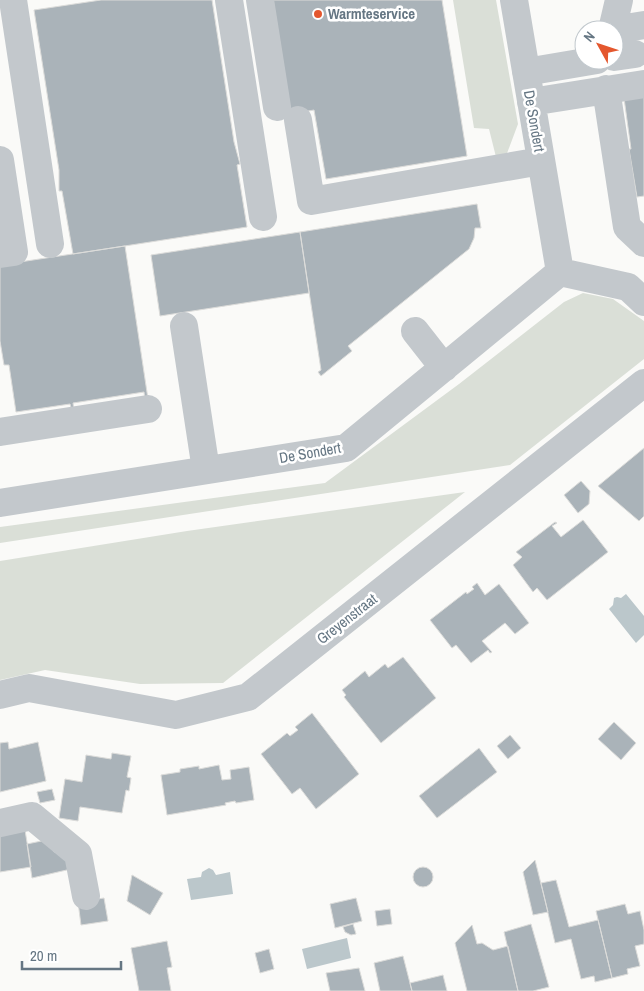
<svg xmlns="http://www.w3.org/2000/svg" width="644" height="991" font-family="'Archivo Narrow',sans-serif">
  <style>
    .green { fill: #dadfd7 }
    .water { fill: #bbc7cb }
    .building { fill: #aab3b9; stroke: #dcdcda }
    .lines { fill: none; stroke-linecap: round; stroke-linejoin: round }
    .minor { stroke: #c3c8cc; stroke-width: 28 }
    .poi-dot { fill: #e4572e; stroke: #fff; stroke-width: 2 }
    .labels { text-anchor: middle; stroke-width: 5; stroke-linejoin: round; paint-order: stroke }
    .poi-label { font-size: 15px; font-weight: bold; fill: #657683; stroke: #fff; text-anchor: start }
    .street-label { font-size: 15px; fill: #657683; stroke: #fff }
  </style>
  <rect width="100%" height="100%" fill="#fafaf8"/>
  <path class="green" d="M453 0H496L518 124 506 156 498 165 489 129 474 128Z
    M583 293 613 299 644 321V359L510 465 0 543V527L325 483 459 384 564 302Z
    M465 492 223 683 140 684 45 670 0 680V561L187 531Z"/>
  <path class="water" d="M626 594 644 616V635L636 643 609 609 613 605 614 598 617 597 621 598Z
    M209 868 213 870 216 875 230 872 233 894 191 900 187 879 201 877 202 872Z
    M347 938 351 958 307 969 302 949Z"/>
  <path class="building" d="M101 0H212L234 142 240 164 237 165 247 227 73 254 62 191H59V170L34 10Z
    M273 0H442L467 156 326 179 314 110 291 114Z
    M644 95V196L637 197 629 149H631L624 98Z
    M477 204 481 228H475L474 238 469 249 348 346 352 351 321 376 318 372 321 370 300 232Z
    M300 232 309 293 160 316 151 255Z
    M125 246 148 399 145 400 144 392 73 403 74 411H72L70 404 16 412 9 365H4L0 341V265Z
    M644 448V516L639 521 598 486Z
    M581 481 590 491 589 504 578 513 564 495Z
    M583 520 608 552 547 600 537 588 533 592 513 565 522 557 516 552 555 522 557 523 552 526 561 537Z
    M477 583 485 595 499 584 529 623 515 634 505 623 482 641 492 652 490 653 488 650 471 663 456 645 452 648 430 620 466 592 467 594 474 589 472 587Z
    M403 657 436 698 381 743 344 697 346 695 342 690 365 671 369 677 385 664 388 668Z
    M312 713 359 774 316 809 300 788 292 794 261 754 287 733 290 736 298 730 295 727Z
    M614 722 636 743 621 760 598 739Z
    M510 735 521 748 508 759 497 746Z
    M8 742 9 749 38 742 46 781 0 792V743Z
    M479 748 497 772 437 818 419 796Z
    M112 753 131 756 127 777 131 778 129 791 126 790 122 813 80 807 78 821 59 818 65 779 82 782 86 755 111 759Z
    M219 765 222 780 231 779 230 770 249 767 254 800 236 803 235 801 225 803 226 805 167 815 161 775 180 772V769L199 766V769Z
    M52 789 55 800 40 803 37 792Z
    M25 830 31 867 0 872V835Z
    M51 839 54 852 64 851 71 869 32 878 27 844Z
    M535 860 548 912 533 915 523 872Z
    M413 877a10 10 0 1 1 20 0a10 10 0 1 1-20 0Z
    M132 875 163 893 150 915 127 901Z
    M556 880 569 927 598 920 612 978 595 982 594 976 581 979 571 939 555 943 541 883Z
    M104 898 108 921 81 925 78 902Z
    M356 898 362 921 335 928 330 904Z
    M625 904 628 914 640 911 644 930V944L635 946 640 966 627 969 628 974 612 978 596 911Z
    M390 909 392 924 377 926 375 911Z
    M353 924 356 934 351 935 345 932 343 927Z
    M531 924 549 987 533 991H518L504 932Z
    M472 925 477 944 482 943 493 950 508 946 518 991H467L455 943Z
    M167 941 172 967 167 968 171 991H139L131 948Z
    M269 949 274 969 260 973 255 953Z
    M403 956 412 991H380L374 963Z
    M359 968 365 991H330L326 973Z
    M443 975 447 991H412L410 983Z"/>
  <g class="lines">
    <path class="minor" d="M13 0 50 244
      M229 0 263 217
      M260 0 277 107
      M612 30 619 0
      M613 30 644 25
      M614 57 635 54
      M526 72 597 60
      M606 89 627 227 644 243
      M531 102 644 84
      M298 120 311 201 541 161
      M0 160 14 252 0 254
      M560 272 628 287 644 302
      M184 326 206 470
      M415 331 444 368
      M0 432 148 409
      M0 503 346 448 560 272 514 0
      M0 695 29 688 176 715 248 697 644 383
      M0 823 32 816 78 854 86 896"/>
  </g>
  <circle class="poi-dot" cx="318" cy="14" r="5"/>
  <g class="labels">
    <g class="poi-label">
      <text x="328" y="19">Warmteservice</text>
    </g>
    <g class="street-label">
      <text transform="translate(534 121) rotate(80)" y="5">De Sondert</text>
      <text transform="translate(310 453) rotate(-10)" y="5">De Sondert</text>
      <text transform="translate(347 619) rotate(-38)" y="5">Greyenstraat</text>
    </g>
  </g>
  <g transform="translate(599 45) rotate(310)"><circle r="24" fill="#ffffff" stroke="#c1c8cd"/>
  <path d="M0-4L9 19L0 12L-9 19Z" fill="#e4572e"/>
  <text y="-8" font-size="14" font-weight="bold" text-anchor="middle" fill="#657683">N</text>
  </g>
  <path d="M22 961v8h99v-8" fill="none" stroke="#657683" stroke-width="2.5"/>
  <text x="30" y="961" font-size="15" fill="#657683" stroke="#ffffff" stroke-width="4" paint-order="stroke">20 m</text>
</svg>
